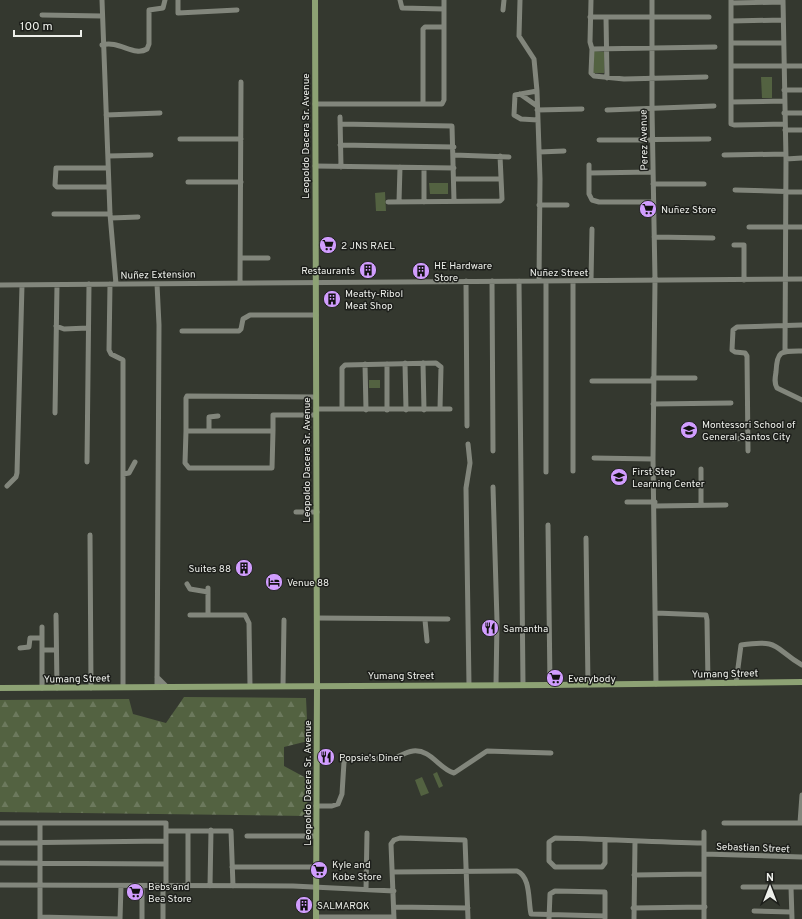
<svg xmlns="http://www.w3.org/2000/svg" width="802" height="919" font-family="Overpass,sans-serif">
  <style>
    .forest { fill: url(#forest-firs) }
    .garden { fill: #536241 }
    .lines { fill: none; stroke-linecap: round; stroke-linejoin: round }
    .minor { stroke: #82867c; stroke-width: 5 }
    .major { stroke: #8da274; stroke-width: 6 }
    .labels { text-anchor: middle; stroke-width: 3; stroke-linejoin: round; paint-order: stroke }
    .street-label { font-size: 10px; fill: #edefea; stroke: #1d1f1b }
    .poi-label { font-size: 10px; fill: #edefea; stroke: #1d1f1b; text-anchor: start }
  </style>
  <defs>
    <pattern id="forest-firs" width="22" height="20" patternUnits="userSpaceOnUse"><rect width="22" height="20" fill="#536241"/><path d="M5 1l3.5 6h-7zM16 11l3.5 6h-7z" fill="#6c795d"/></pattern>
  </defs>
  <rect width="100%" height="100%" fill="#34382f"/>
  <path class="forest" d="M184 697 306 698 308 741 284 747V766L308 779 307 816 0 812V700L129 699 133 714 166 723Z"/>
  <path class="garden" d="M594 51 605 52 604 73H593Z
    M761 77H772V98H762Z
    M429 183H448V194H430Z
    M385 192 386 211H376L375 193Z
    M369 380H380V388H369Z
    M437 772 443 786 439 788 433 774Z
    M422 777 429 793 421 796 415 780Z"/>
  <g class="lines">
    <path class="minor" d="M102 0 110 214 116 284
      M178 0V13L237 10
      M400 0 402 8 444 9
      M520 0 519 36 534 59 537 91 540 179 539 281
      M591 0 590 42 592 49 591 73 594 76 624 79 706 77
      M652 0V109L655 280 653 459 656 684
      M731 0V124L734 125 785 124
      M783 0 786 159 785 351
      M731 3 783 2
      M503 10 504 0
      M42 15 102 16
      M590 17H709
      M606 17 607 78
      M731 21 783 20
      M731 43H783
      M102 45C119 40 134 57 147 49L149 44V10L163 8 165 0
      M592 49 715 47
      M731 66H802
      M784 90H802
      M537 91 515 95 514 115 521 119 538 120
      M520 94 537 106
      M731 102 784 101
      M315 104H442L444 100V0
      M423 104V29L425 27H444
      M537 110 582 109
      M607 110 714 106
      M784 113H802
      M106 115 160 113
      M340 117 341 167
      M340 124 452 126 454 201
      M785 130H802
      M180 139H241
      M599 140 709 139
      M340 145 454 147
      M539 152 564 151
      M454 155 509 157
      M724 155 786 154
      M108 156 151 155
      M786 159 802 158
      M589 165V194L592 200 599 202H653
      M315 166 454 168
      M108 168H56L55 185 57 187H109
      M589 173 653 172
      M454 179H501
      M188 182H241
      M653 184H704
      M735 190 802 192
      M388 202 500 201 502 199 500 156
      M399 202 400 167
      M424 202V168
      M539 205H567
      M54 214H110
      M111 218 138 217
      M749 227H802
      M654 237 713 238
      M734 245H744V280
      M241 258H268
      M466 281 467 426
      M492 281 493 451
      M519 281 523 685
      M546 281V472
      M591 281 592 229
      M240 282 241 82
      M110 284 109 350 111 354 123 360V687
      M0 285 802 279
      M56 326 64 329 88 328
      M182 331H239L241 329 243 319 250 315H316
      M802 351C781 351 777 350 776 372 775 378 774 383 777 388L802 400
      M405 363 406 410
      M423 363 424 410
      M365 364 366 410
      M387 364V410
      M653 378H695
      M592 381H653
      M316 397 187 396 186 398V431H273V415H316
      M653 404 731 403
      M316 409H450
      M342 409V368L345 365 436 363 441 367 440 409
      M55 413 57 285
      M186 431 185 463 189 468H272L273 431
      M209 431V417L218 416
      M733 439 748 438
      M468 444 470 463 466 488 469 685
      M748 451 747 356 745 353 735 352 732 350 733 330 737 327 802 325
      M594 458 653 459
      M87 462 89 284
      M701 469V505
      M573 471V281
      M123 474 129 473 135 462
      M7 486 16 477 17 473 22 285
      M493 487 497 621 496 685
      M627 502H655
      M655 506 726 505
      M296 512H317
      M548 525 550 685
      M90 535 91 688
      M586 538 588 685
      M187 584 190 589 208 592
      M656 613 706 615 707 620 708 683
      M56 615 57 688
      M190 615H245L249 623 250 686
      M208 615V588
      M317 618 448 619
      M425 620 427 641
      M42 627V688
      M20 648 29 647 30 638H42
      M42 650H56
      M157 677 166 686
      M736 683 741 645C781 639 773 648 802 665
      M157 686 159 325 157 284
      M283 686 284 620
      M316 806H332L338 804 342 794 344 762 347 758 392 759C399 757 405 752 413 751 431 749 439 769 454 773L487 751 551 753
      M0 823H166V885
      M724 823H802
      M800 823 802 795
      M166 831H231L233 886
      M188 831V886
      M704 832V919
      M247 836H316
      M605 840V863L602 867H555L549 861V842L555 838C604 839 654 842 704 843
      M0 843 166 841
      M704 854 802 857
      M0 863 166 864
      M232 867H316
      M392 872 517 871C531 877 528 901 531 914L605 916
      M634 875 704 874
      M0 885 293 886 394 891
      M163 885V919
      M210 886 211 830
      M743 887H802
      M791 887 792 919
      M366 890 367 833
      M394 907 468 908
      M633 908 705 907
      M754 911 791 912
      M40 917 120 919
      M316 917H394
      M40 919V823
      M120 919 121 886
      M142 919V886
      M394 919 391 844 394 840 400 838 465 840 468 919
      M549 919 550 894 555 891 605 892V918
      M634 919 635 841"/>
    <path class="major" d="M315 0 317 686 316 919
      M0 688 550 685 802 682"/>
  </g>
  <defs>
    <symbol id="supermarket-disc" viewBox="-11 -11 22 22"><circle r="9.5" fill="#d19dfe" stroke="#1d1f1b"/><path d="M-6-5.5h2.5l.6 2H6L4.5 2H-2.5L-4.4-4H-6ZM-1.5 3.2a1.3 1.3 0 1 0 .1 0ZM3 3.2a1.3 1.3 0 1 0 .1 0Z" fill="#111"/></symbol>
    <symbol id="building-disc" viewBox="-11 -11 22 22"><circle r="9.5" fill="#d19dfe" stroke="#1d1f1b"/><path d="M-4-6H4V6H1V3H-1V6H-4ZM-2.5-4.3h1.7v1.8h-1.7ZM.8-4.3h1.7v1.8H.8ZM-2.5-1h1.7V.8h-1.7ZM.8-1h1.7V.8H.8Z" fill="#111"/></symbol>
    <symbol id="school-disc" viewBox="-11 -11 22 22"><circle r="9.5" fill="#d19dfe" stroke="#1d1f1b"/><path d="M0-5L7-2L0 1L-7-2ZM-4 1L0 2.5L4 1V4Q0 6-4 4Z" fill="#111"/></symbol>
    <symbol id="hotel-disc" viewBox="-11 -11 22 22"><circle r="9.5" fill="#d19dfe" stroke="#1d1f1b"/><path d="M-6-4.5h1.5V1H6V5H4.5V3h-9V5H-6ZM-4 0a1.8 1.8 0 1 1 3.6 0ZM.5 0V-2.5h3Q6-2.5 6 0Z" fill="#111"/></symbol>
    <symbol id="restaurant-disc" viewBox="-11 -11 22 22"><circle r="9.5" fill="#d19dfe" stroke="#1d1f1b"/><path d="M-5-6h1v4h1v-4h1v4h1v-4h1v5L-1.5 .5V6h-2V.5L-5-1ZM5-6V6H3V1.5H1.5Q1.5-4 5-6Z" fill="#111"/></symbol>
  </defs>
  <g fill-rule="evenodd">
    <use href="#supermarket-disc" x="638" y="199" width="20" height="20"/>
    <use href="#supermarket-disc" x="318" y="235" width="20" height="20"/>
    <use href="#building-disc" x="358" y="260" width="20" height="20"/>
    <use href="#building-disc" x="411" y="261" width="20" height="20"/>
    <use href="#building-disc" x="322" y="289" width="20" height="20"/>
    <use href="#school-disc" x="679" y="420" width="20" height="20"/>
    <use href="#school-disc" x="609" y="467" width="20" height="20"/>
    <use href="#building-disc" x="234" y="558" width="20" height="20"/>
    <use href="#hotel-disc" x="264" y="572" width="20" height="20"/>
    <use href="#restaurant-disc" x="480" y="618" width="20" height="20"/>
    <use href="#supermarket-disc" x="545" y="668" width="20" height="20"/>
    <use href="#restaurant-disc" x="316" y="747" width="20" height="20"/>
    <use href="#supermarket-disc" x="309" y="860" width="20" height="20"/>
    <use href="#supermarket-disc" x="125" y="882" width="20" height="20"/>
    <use href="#building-disc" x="294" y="895" width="20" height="20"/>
  </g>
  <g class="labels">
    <g class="street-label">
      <text transform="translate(305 136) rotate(-90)" y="4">Leopoldo Dacera Sr. Avenue</text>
      <text transform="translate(643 140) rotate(-91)" y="4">Perez Avenue</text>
      <text x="559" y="276">Nuñez Street</text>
      <text transform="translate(158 274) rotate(-1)" y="4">Nuñez Extension</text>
      <text transform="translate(306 460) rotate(-90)" y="4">Leopoldo Dacera Sr. Avenue</text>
      <text transform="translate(725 673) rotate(-1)" y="4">Yumang Street</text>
      <text x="401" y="679">Yumang Street</text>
      <text transform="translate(77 678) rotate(-1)" y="4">Yumang Street</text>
      <text transform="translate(307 783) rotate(-90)" y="4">Leopoldo Dacera Sr. Avenue</text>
      <text transform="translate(753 847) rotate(2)" y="4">Sebastian Street</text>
    </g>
    <g class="poi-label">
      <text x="661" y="213">Nuñez Store</text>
      <text x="341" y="249">2 JNS RAEL</text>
      <text x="434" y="269">HE Hardware<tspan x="434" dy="12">Store</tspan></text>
      <text x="355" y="274" text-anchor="end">Restaurants</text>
      <text x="345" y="297">Meatty-Ribol<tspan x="345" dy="12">Meat Shop</tspan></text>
      <text x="702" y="428">Montessori School of<tspan x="702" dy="12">General Santos City</tspan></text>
      <text x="632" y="475">First Step<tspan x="632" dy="12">Learning Center</tspan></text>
      <text x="231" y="572" text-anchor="end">Suites 88</text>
      <text x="287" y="586">Venue 88</text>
      <text x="503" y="632">Samantha</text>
      <text x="568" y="682">Everybody</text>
      <text x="339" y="761">Popsie's Diner</text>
      <text x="332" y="868">Kyle and<tspan x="332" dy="12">Kobe Store</tspan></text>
      <text x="148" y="890">Bebs and<tspan x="148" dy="12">Bea Store</tspan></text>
      <text x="317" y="909">SALMARQK</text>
    </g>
  </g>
  <g transform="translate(770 887)" stroke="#1d1f1b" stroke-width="3" paint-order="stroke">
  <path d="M0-3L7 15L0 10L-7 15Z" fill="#edefea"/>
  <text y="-6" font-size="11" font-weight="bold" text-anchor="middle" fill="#edefea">N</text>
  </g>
  <path d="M14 30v6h67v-6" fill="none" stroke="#edefea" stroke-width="2"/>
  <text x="20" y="30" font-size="12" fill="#edefea" stroke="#1d1f1b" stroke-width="3" paint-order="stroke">100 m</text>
</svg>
